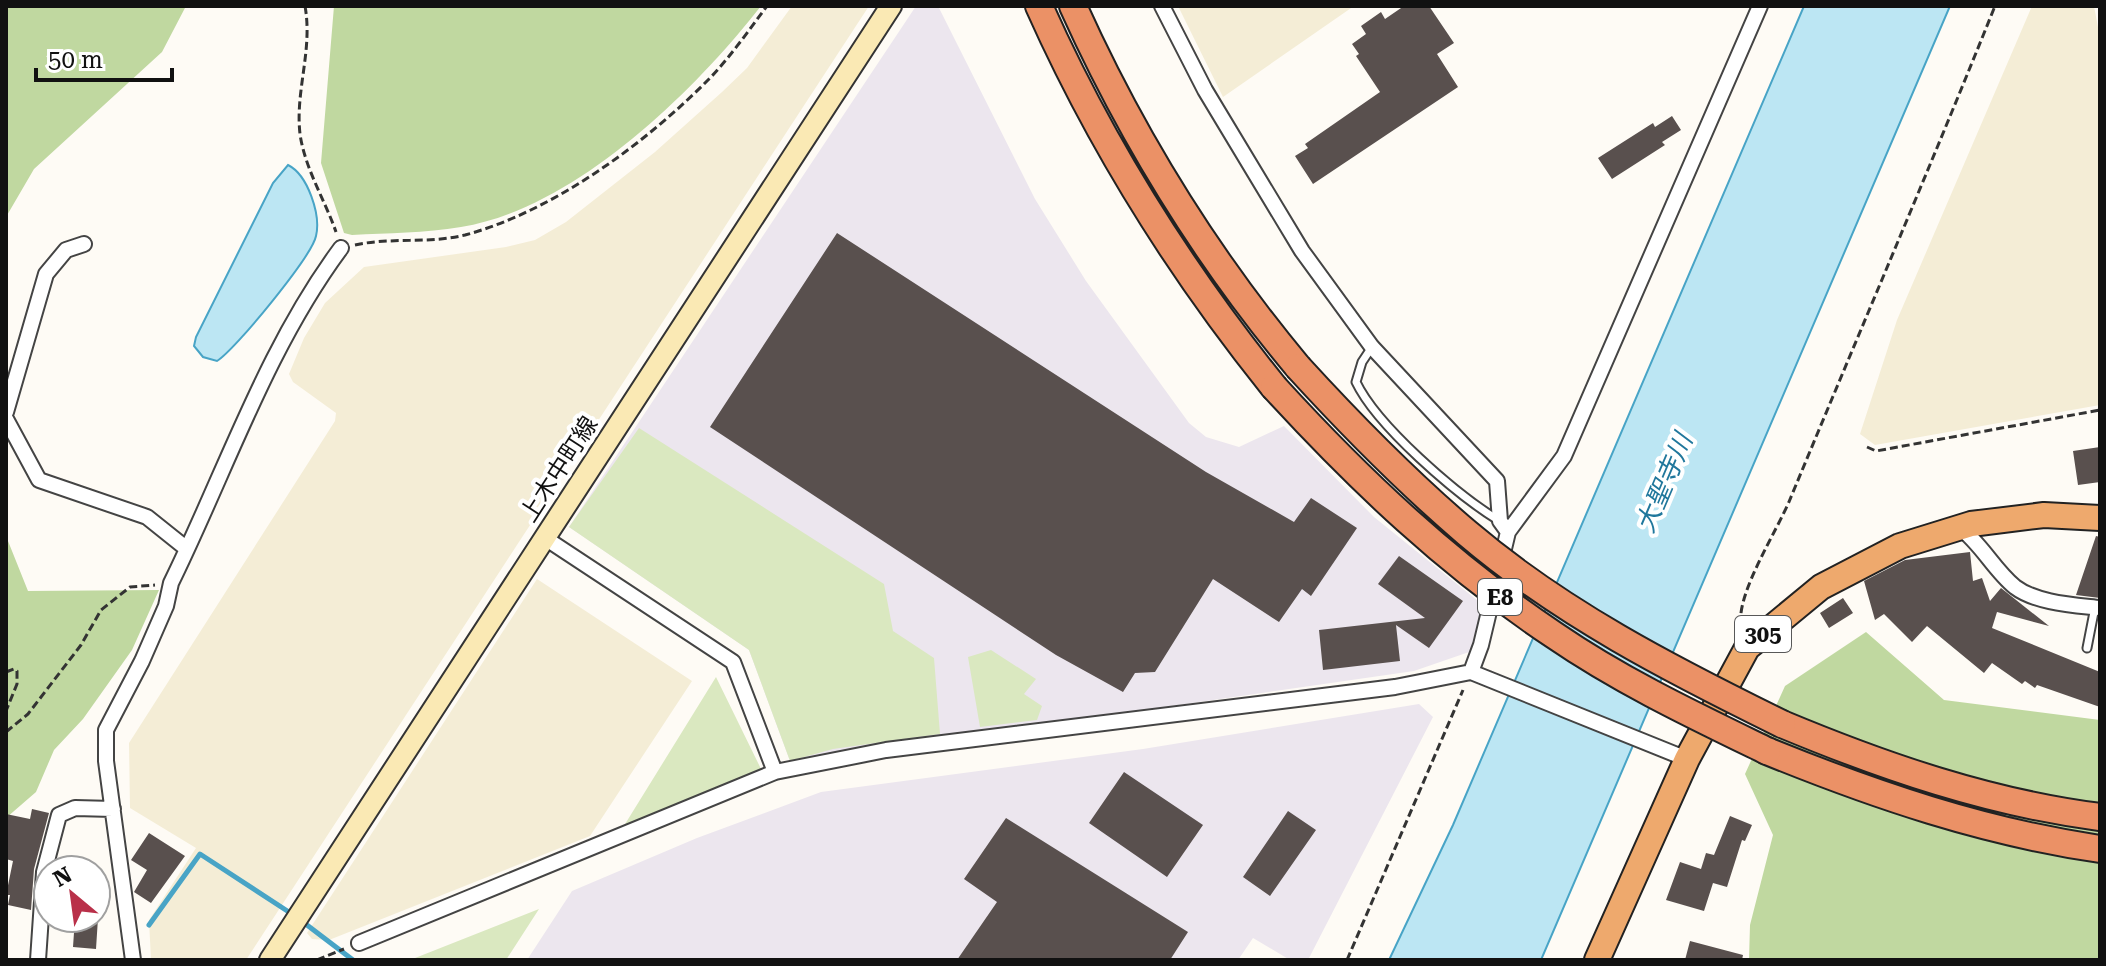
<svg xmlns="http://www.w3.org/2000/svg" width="2106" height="966" font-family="'Roboto Serif','Noto Sans JP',serif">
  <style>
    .industrial { fill: #ece6ee }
    .farmland { fill: #f4edd6 }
    .green { fill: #dae8c0 }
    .forest { fill: #c0d8a0 }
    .water { fill: #bce6f3; stroke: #48a4c6; stroke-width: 2 }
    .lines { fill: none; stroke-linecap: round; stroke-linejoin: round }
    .stream { stroke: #48a4c6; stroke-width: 5 }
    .building { fill: #59504e }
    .service-casing { stroke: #444; stroke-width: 11 }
    .minor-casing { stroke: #444; stroke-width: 18 }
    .secondary-casing { stroke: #333; stroke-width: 24 }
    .trunk-casing { stroke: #222; stroke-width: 28 }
    .motorway-casing { stroke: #222; stroke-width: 30 }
    .path { stroke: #333; stroke-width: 3; stroke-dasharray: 8 4; stroke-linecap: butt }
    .service { stroke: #fff; stroke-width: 7 }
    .minor { stroke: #fff; stroke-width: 14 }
    .secondary { stroke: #fae9b4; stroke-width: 20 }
    .trunk { stroke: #eea96d; stroke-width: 24 }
    .motorway { stroke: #eb9166; stroke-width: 26 }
    .motorway-bridge-casing { stroke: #222; stroke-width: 30; stroke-linecap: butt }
    .motorway-bridge { stroke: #eb9166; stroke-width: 26 }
    .labels { text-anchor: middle; stroke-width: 8; stroke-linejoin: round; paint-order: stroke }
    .shield { fill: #fff; stroke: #585858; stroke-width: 2 }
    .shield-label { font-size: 22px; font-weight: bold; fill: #111 }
    .street-label { font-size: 24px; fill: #111; stroke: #fff }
    .water-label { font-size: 26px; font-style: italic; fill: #20779c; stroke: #fff }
  </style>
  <rect width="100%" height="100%" fill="#fefbf5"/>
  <path class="industrial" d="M916 6H938L1035 199 1086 281 1189 423 1206 437 1239 447 1284 426 1374 517 1483 605 1472 651 1414 671 790 761 749 650 569 527Z
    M1419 704 1433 717 1308 960H1290L1253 938 1238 960H527L572 891 697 838 821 792 1143 749Z"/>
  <path class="farmland" d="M792 6H869L246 960H151L149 920 196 848 130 808 129 743 335 421 336 413 293 382 289 374 304 338 325 303 364 267 506 247 535 240 566 222 655 152 722 92 747 68Z
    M1178 6H1354L1223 97Z
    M2032 6H2094L2100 38V405L1875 445 1860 434 1897 320Z
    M537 579 692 681 590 836 329 940 312 939 307 933Z"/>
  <path class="green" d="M639 428 884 584 893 631 934 658 940 734 833 749 790 761 749 650 569 527Z
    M991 650 1036 679 1024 694 1042 706 1037 720 980 727 968 657Z
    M716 677 762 771 622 829Z
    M539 909 506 960H410Z"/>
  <path class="forest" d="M6 6H186L162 52 34 169 6 217Z
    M334 6H761C693 93 574 209 461 227 425 233 388 233 352 235L344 233 321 163Z
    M6 536 28 591 159 590 132 650 83 719 54 750 36 792 6 818Z
    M1866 632 1944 700 2100 720V960H1749L1750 925 1773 835 1745 774 1785 686Z"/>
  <path class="water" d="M1804 6H1950L1541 960H1389L1453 825Z
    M288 165C308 175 321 215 316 236 312 256 235 350 217 361L203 357 194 346 196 337 273 183Z"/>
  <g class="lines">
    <path class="stream" d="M303 922 353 960
      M149 925 200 854 295 916"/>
  </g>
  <path class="building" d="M1404 6H1429L1454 43 1437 54 1458 87 1313 184 1295 156 1308 148 1305 144 1380 92 1356 56 1359 54 1352 44 1366 34 1361 26 1381 12 1385 19Z
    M1672 116 1681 130 1662 142 1665 145 1612 179 1598 158 1653 123 1655 127Z
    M837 233 1206 472 1294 522 1311 498 1357 528 1311 596 1302 589 1279 622 1213 579 1155 672 1135 673 1123 692 1056 655 710 427Z
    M2100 447V482L2078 485 2073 451Z
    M2096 536 2100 537V598L2076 595Z
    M1970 552 1973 581 1982 578 1990 601 2001 588 2049 626 1997 612 1992 628 2100 672V707L2037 685 2035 688 2025 681 2022 684 1992 663 1984 673 1927 626 1912 642 1884 614 1875 620 1864 581 1905 560Z
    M1399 556 1463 601 1429 648 1396 625 1400 661 1323 670 1319 630 1425 618 1378 584Z
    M1843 598 1853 613 1829 628 1820 613Z
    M1124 772 1203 825 1167 877 1089 823Z
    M32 809 49 813 34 869 31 910 8 905 10 895H6L13 861 6 859V814L30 819Z
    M1288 811 1316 830 1270 896 1243 877Z
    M1730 816 1752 825 1745 841 1742 840 1727 887 1713 883 1704 911 1666 900 1680 862 1701 869 1706 853 1714 855Z
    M1006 818 1188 932 1170 960H957L997 902 964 879Z
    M149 833 185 856 151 903 134 892 147 870 131 860Z
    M75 918H98L96 949 73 947Z
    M1690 941 1743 955 1742 960H1685Z"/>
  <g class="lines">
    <defs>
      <path id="service" d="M1372 347 1362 362 1356 382C1377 426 1456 494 1498 520
        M2087 648 2095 607"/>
      <path id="minor" d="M1162 6 1205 90 1302 251 1372 347 1497 481 1500 521 1508 532
        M6 412 46 274 66 250 84 244
        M6 419 39 480 147 517 187 549
        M1959 527C1981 543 1994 570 2015 587 2036 603 2074 605 2100 608
        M545 538 733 662 775 772
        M1471 672 1481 645 1508 532 1564 456 1760 6
        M359 943 775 772 886 750 1395 687 1471 672 1687 759
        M38 960 44 872 59 815 75 808 113 809
        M133 960 106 761V730L142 661 166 606 171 583C226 471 266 349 341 248"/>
      <path id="secondary" d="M270 960 891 6"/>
      <path id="trunk" d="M1597 960 1687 759 1747 648 1821 587 1900 546 1971 524 2044 515 2100 518"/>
      <path id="motorway" d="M1039 6C1101 145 1179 269 1274 387
        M1073 6C1132 137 1206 257 1298 367
        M1782 724C1885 767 1990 803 2100 817
        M1767 751C1875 795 1984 832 2100 849"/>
    </defs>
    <use href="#service" class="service-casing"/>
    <use href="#minor" class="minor-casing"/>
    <use href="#secondary" class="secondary-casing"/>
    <use href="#trunk" class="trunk-casing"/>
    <use href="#motorway" class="motorway-casing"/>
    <path class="path" d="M305 6C313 50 295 91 300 134 305 169 325 200 336 232
      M355 245C391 237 429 244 465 235 554 211 646 143 710 78 731 56 749 30 767 6
      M1867 447 1876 451 2100 410
      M1741 625C1736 593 1778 530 1791 497 1859 333 1929 170 1995 6
      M6 672 14 669 17 671V684L6 711
      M6 732 28 714 81 645 101 610 130 587 155 585
      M317 960 344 949
      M1347 960 1463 690"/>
    <use href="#service" class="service"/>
    <use href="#minor" class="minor"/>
    <use href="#secondary" class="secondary"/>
    <use href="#trunk" class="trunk"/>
    <use href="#motorway" class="motorway"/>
    <defs>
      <path id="motorway-bridge" d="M1298 367C1351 425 1406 481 1467 533 1561 613 1672 670 1782 724
        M1274 387C1359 480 1449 565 1554 635 1621 681 1695 716 1767 751"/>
    </defs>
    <use href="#motorway-bridge" class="motorway-bridge-casing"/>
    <use href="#motorway-bridge" class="motorway-bridge"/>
  </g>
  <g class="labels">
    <g class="shield">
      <rect x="1478" y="579" width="44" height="36" rx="6"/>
      <rect x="1735" y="616" width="56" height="36" rx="6"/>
    </g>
    <g class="shield-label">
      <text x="1500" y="605">E8</text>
      <text x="1763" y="642">305</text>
    </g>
    <g class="street-label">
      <text transform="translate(559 469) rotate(-57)" y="8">上木中町線</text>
    </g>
    <g class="water-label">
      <text transform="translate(1664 483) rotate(-67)" y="9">大聖寺川</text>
    </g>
  </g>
  <rect width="2106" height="966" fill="none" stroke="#111111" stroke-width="16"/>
  <g transform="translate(72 894) rotate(331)"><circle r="38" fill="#ffffff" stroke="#a0a0a0" stroke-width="2"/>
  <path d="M0-6L14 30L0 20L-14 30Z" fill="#b93049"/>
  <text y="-12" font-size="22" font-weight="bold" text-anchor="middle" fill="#111111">N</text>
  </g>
  <path d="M36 68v12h136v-12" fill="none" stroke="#111111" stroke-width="4"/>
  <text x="48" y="68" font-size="24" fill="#111111" stroke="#ffffff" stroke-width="6" paint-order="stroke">50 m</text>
</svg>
